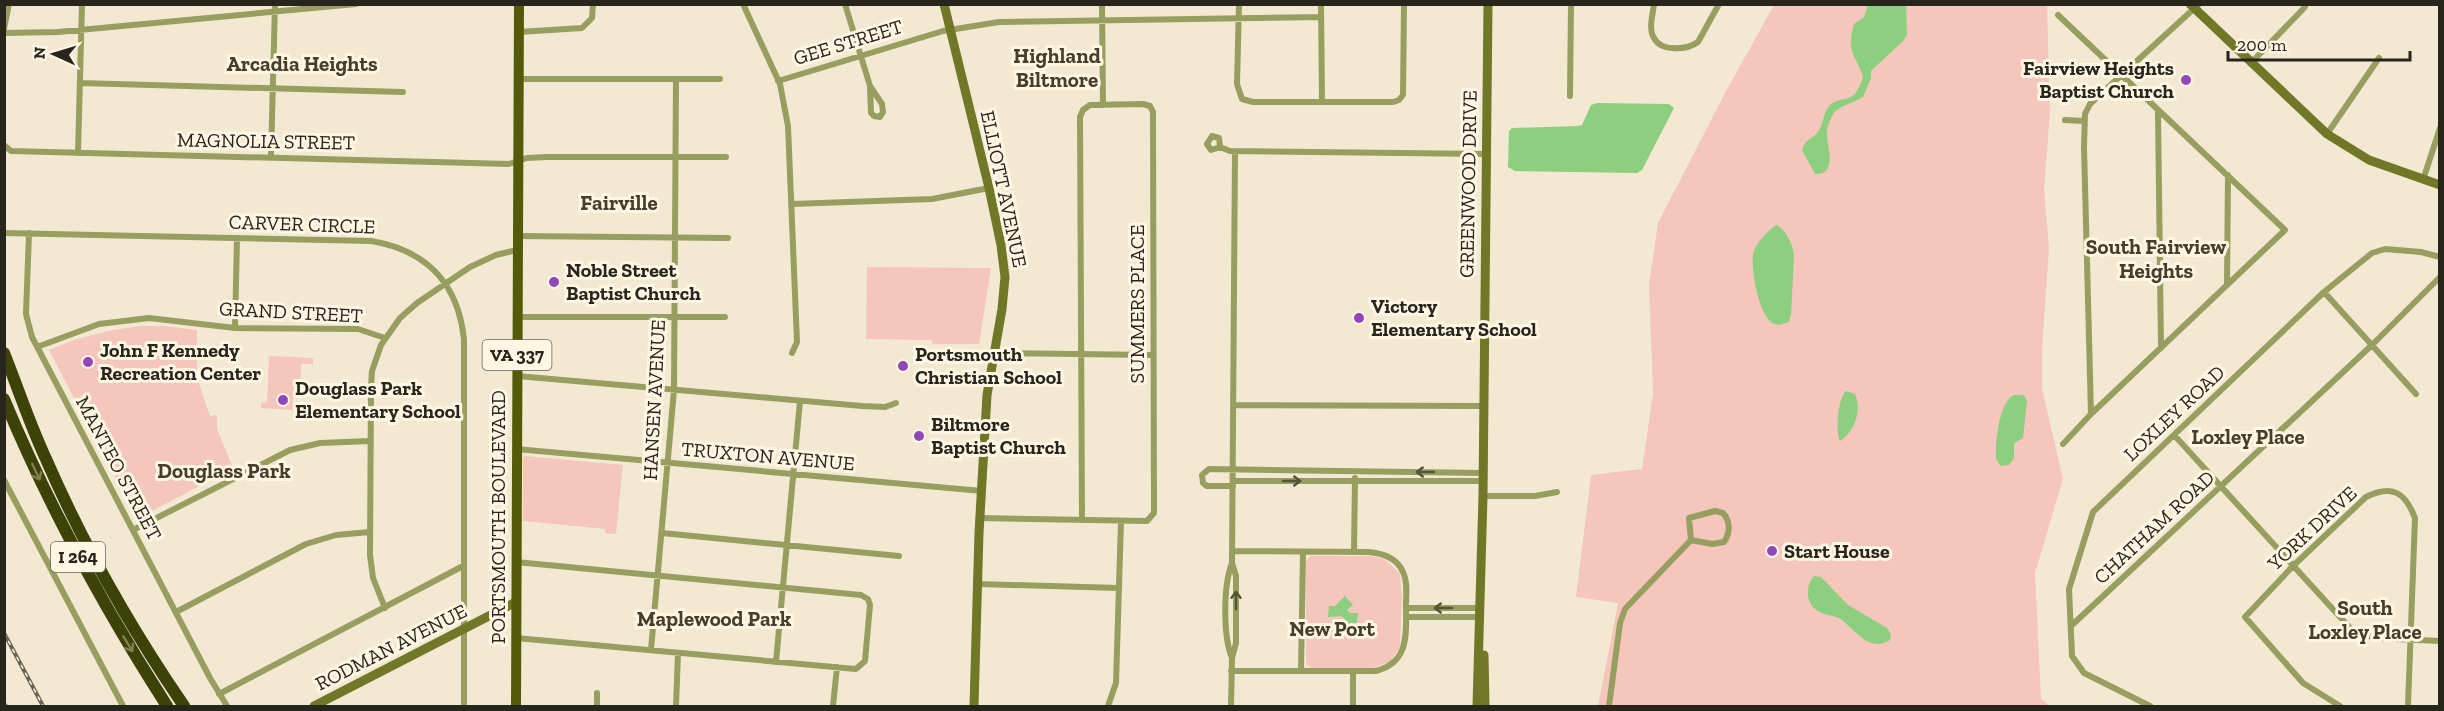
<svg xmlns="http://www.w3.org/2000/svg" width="2444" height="711" font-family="'Zilla Slab',serif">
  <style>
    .green { fill: #f5c6bb }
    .water { fill: #8bcf7f }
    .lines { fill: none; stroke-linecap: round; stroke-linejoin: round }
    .street { stroke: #979e5f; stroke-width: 6 }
    .secondary { stroke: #707726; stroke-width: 9 }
    .primary { stroke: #555a08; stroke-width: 10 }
    .highway { stroke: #3d4207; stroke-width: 12 }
    .rail-casing { stroke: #696356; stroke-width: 4 }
    .rail { stroke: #fff6e4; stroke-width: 1.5; stroke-dasharray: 4.5; stroke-linecap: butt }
    .oneway { stroke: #818154 }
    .oneway2 { stroke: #545537 }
    .poi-dot { fill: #9247b8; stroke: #fff6e4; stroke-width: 2 }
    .labels { text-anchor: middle; stroke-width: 6; stroke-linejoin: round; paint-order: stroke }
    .shield { fill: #fff6e4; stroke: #686458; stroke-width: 1.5 }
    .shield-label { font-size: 18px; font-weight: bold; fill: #28251c }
    .street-label { font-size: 20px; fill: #28251c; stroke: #fff6e4 }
    .poi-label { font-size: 20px; font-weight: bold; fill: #28251c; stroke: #fff6e4; text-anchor: start }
    .neighbourhood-label { font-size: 21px; font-weight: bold; fill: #463e2c; stroke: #fff6e4 }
  </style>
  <rect width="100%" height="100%" fill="#f3e9d2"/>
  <path class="green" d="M1774 5H2047L2050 112 2044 190 2049 249 2042 349V389L2063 479 2035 573 2041 699 2050 706H1598L1618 603 1576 597 1591 475 1642 469 1653 394 1649 285 1658 223 1725 93Z
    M867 267 991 268 979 344H932V340L866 339Z
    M140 326H165L197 330V378L210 416 217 415V429L233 468 137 519 49 350C79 337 107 330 140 326Z
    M269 356 313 358V364H301L300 398H293V410L261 408V403L267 402Z
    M525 456 623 465 616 534 605 533V529L523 521V458Z
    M1310 556H1371L1385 559 1400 574 1402 597 1400 647 1390 662 1373 668H1312L1306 664V562Z"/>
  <path class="water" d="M1868 5H1906L1907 35 1903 41 1871 71V78L1863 97C1855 102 1839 106 1834 113 1830 119 1826 128 1827 136 1828 148 1837 175 1815 174L1802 150C1805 139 1811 140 1817 133 1824 126 1822 114 1829 106 1842 93 1854 108 1863 77 1855 52 1846 54 1854 24L1864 17Z
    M1597 103 1669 104 1674 108 1642 170 1637 173 1515 171 1508 167 1509 131 1512 128 1578 126 1582 125 1591 105Z
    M1777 225C1787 231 1793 245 1794 256L1791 314 1789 322C1783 324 1777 327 1771 322 1758 311 1751 270 1753 254 1755 245 1768 229 1777 225Z
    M1846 391 1855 394C1862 409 1855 432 1840 441 1835 432 1838 398 1846 391Z
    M2014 395H2024L2027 401 2023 438 2014 443V458L2009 465 2001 466 1996 459C1995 443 1999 402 2014 395Z
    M1814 576 1821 577 1848 605 1887 628 1891 634 1890 640C1870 653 1856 631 1842 620 1836 615 1827 616 1820 612 1806 606 1804 587 1814 576Z
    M1345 596 1353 605 1347 610 1350 613H1358L1356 627 1344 624V618L1341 616 1328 617 1329 606H1335Z"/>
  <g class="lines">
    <path class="street" d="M743 4 780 84 788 126 797 342 792 353
      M845 4 870 86 882 104 883 112 880 117 874 116 871 113 870 86
      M1102 4 1103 105
      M1239 4 1237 84 1242 99 1253 102H1393L1399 100 1403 95 1404 4
      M1321 4 1322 101
      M1654 4C1653 14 1648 29 1654 38 1661 52 1687 50 1698 42L1719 4
      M2058 15 2285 230 2091 414 2063 444
      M4 29 9 4
      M519 32 582 28 592 18 593 4
      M4 33 58 32 356 4
      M2251 63 2305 7
      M519 79H720
      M778 81 943 31 999 22 1321 17
      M80 83 403 92
      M1570 96 1571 4
      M2158 112 2161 348
      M2065 120 2084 121
      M2327 134 2379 58
      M4 145 11 151 49 152 509 164 527 158 546 157H726
      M1220 147 1219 138 1212 136 1207 144 1211 150 1220 147 1230 151 1486 154
      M78 153 82 4
      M271 157 275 4
      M2423 180 2440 128
      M792 204 932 199 989 188
      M4 233 371 241C426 250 458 283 464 339V706
      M29 233 26 314 32 337 210 678 227 706
      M517 236 728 238
      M2227 285 2228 175
      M2324 292 2416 394
      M517 317H725
      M235 328 237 238
      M37 347 99 324 149 318 235 328 358 329 385 338
      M993 353 1153 355
      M517 376 862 406 885 407 896 403
      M1233 405 1484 406
      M2091 414 2084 147 2085 114 2090 104 2199 4
      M2175 436 2351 629 2374 638 2440 641
      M516 449 982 491
      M4 480 123 706
      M1233 481H1483
      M1233 486H1207L1203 483 1202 475 1209 469 1483 473
      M1483 496H1535L1557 492
      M1715 511 1723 513C1731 522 1730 533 1724 542L1712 544 1691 540 1689 518Z
      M980 518 1147 521 1154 513 1153 112 1150 106 1143 104 1090 105 1083 110 1080 117 1082 520
      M133 530 290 450 320 443 370 441
      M662 533 899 556
      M1354 552 1355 478
      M1232 563 1235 151
      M978 584 1119 588
      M385 608 373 578 370 555 371 387 372 371 381 345 400 318 417 303 470 267 496 255 517 250
      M1406 608H1481
      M176 612 306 544 336 535 370 532
      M1406 617H1481
      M2071 626 2372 345 2440 277
      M516 638 856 669 865 661 870 605 868 599 861 595 516 562
      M651 650 674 390 676 79
      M776 662 800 401
      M1231 671H1376C1410 662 1406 633 1406 605 1406 595 1408 582 1403 572 1397 558 1382 553 1368 552L1232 551
      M1301 671 1303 552
      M219 694 463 566
      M4 706H5
      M597 706V693
      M676 706 678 653
      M833 706 837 667
      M1108 706 1116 683 1121 521
      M1231 706 1232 658 1236 643V576L1232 563C1223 586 1223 636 1232 658
      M1353 706V671
      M1609 706 1620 623 1625 609 1691 540
      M2150 706 2084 673 2072 656 2069 589 2093 512 2324 292 2372 253 2385 249 2421 252 2440 257
      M2340 706 2303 683 2245 617 2293 566 2366 497C2392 484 2405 492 2415 518L2408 706"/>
    <path class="secondary" d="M944 4 989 188 1001 245 1005 277 1002 309 987 395 979 533 974 706
      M2190 4 2327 134 2369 160 2440 185
      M1484 655 1485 706
      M314 706 516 602
      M1477 706 1483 496 1488 4"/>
    <path class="primary" d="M516 706 519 4"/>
    <path class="highway" d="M4 353C18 388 30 425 46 459 83 544 132 630 184 706
      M4 399C49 507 104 608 167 706"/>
    <defs>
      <path id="rail" d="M4 633 43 706"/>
    </defs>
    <use href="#rail" class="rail-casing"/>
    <use href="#rail" class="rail"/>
  </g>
  <defs><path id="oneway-shaft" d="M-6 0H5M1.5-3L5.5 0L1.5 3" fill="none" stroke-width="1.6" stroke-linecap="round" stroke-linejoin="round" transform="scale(1.5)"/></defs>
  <g class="oneway">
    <use href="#oneway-shaft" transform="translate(36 472) rotate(65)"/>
    <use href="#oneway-shaft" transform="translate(128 644) rotate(59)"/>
  </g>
  <g class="oneway2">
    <use href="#oneway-shaft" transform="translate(1425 472) rotate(-180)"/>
    <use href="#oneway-shaft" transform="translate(1292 481)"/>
    <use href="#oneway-shaft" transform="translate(1236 600) rotate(-90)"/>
    <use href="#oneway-shaft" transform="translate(1443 608) rotate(180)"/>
  </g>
  <g class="poi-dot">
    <circle cx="2186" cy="80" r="6"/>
    <circle cx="554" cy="282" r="6"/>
    <circle cx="1359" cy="318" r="6"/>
    <circle cx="88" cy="362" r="6"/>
    <circle cx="903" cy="366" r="6"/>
    <circle cx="283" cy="400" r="6"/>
    <circle cx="919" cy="436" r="6"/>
    <circle cx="1772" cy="551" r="6"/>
  </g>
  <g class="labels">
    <g class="shield">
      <rect x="482.5" y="340" width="69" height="30" rx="4.5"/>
      <rect x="51" y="542" width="54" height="30" rx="4.5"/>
    </g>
    <g class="shield-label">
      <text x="517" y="361">VA 337</text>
      <text x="78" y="563">I 264</text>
    </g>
    <g class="street-label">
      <text transform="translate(848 42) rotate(-17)" y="7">GEE STREET</text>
      <text transform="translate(266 141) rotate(1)" y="7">MAGNOLIA STREET</text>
      <text transform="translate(1468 184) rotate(-89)" y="7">GREENWOOD DRIVE</text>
      <text transform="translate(1004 189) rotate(78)" y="7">ELLIOTT AVENUE</text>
      <text transform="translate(302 224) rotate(2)" y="7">CARVER CIRCLE</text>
      <text transform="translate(1137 304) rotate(-90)" y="7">SUMMERS PLACE</text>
      <text transform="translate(291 312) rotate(3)" y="7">GRAND STREET</text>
      <text transform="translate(654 400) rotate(-87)" y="7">HANSEN AVENUE</text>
      <text transform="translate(2174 413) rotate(-43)" y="7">LOXLEY ROAD</text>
      <text transform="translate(768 456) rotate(5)" y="7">TRUXTON AVENUE</text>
      <text transform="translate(119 468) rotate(62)" y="7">MANTEO STREET</text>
      <text transform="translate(498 517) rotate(-90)" y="7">PORTSMOUTH BOULEVARD</text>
      <text transform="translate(2154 527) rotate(-43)" y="7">CHATHAM ROAD</text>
      <text transform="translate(2312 528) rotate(-43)" y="7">YORK DRIVE</text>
      <text transform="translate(391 647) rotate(-27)" y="7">RODMAN AVENUE</text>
    </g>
    <g class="poi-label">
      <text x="2174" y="75" text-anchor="end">Fairview Heights<tspan x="2174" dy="23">Baptist Church</tspan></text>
      <text x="566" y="277">Noble Street<tspan x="566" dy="23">Baptist Church</tspan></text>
      <text x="1371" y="313">Victory<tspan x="1371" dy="23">Elementary School</tspan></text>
      <text x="100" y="357">John F Kennedy<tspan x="100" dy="23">Recreation Center</tspan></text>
      <text x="915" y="361">Portsmouth<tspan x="915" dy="23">Christian School</tspan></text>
      <text x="295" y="395">Douglass Park<tspan x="295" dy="23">Elementary School</tspan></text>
      <text x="931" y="431">Biltmore<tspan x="931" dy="23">Baptist Church</tspan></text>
      <text x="1784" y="558">Start House</text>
    </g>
    <g class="neighbourhood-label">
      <text x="1057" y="63">Highland<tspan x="1057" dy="24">Biltmore</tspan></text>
      <text x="302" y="71">Arcadia Heights</text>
      <text x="619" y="210">Fairville</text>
      <text x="2156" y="254">South Fairview<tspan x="2156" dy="24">Heights</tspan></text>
      <text x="2248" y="444">Loxley Place</text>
      <text x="224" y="478">Douglass Park</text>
      <text x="2365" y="615">South<tspan x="2365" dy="24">Loxley Place</tspan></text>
      <text x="714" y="626">Maplewood Park</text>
      <text x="1332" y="636">New Port</text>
    </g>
  </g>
  <rect width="2444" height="711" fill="none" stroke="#28251c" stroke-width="12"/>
  <g transform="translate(54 54) rotate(274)" stroke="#fff6e4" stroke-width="4.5" paint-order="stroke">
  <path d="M0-4.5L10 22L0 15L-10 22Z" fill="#28251c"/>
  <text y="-9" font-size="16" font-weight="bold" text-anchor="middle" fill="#28251c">N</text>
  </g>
  <path d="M2228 51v9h182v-9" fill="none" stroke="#28251c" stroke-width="3"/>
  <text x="2237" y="51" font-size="18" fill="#28251c" stroke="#fff6e4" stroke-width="4.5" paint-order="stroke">200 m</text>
</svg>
